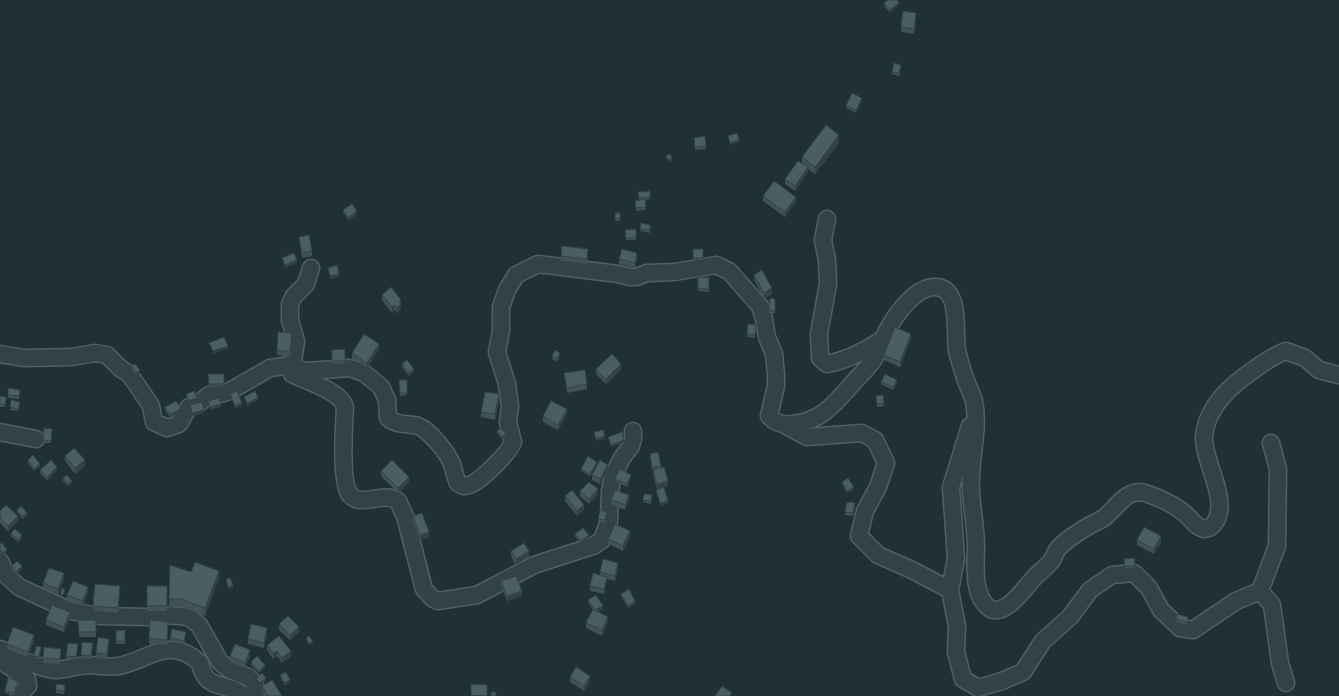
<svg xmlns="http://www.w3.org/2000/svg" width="1339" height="696" font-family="'IBM Plex Sans',sans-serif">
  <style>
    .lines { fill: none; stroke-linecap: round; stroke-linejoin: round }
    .minor-casing { stroke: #506064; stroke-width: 19 }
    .minor { stroke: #334246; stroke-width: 16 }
    .wall { fill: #405256 }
    .shaded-wall { fill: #344246 }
    .building { fill: #4a5f64; stroke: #344246 }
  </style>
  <rect width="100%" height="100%" fill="#1f3135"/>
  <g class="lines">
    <defs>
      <path id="minor" d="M827 219 823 240 827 260 828 284 819 334 820 358 827 364C848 360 865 351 883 339
        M0 354 24 358 72 357 95 353 107 355 120 368 129 374 137 385 151 406 154 422 167 428 179 424 189 407 199 403 209 395 220 394 230 391 270 368 284 366 307 371 350 368 364 373 381 387 387 400 388 418C397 426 407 423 418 426 429 430 448 453 452 464 454 470 455 477 458 483 462 486 464 487 469 485 480 482 509 453 513 442L508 422 510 406 507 384 497 352 501 331V307L507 290 516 275 538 264 618 274 630 277H636L647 273 675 272 716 265 729 271 760 306 764 319 767 337 774 354 776 375V386L769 416C776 424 784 425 793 424 821 422 836 402 853 383 859 376 866 370 871 363 877 356 879 347 883 339 891 321 912 288 934 287 962 286 954 332 957 350 959 360 963 372 966 381 969 388 972 394 974 401 979 426 972 451 971 476 969 499 976 522 976 546 976 565 972 593 988 607 1003 620 1024 589 1033 579 1039 572 1047 567 1052 560 1054 557 1055 553 1057 550 1064 541 1077 533 1087 527 1093 523 1100 521 1105 517 1117 507 1127 488 1145 493 1157 497 1173 504 1183 512 1190 517 1195 527 1204 529 1208 529 1210 528 1213 525 1232 503 1203 462 1204 437 1206 411 1226 390 1245 376 1258 367 1271 356 1286 351L1305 358 1319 370 1339 375
        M290 366 293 361 296 341 290 320V304L294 296 306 284 311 268
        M292 374C306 381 341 391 345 407 344 426 340 482 350 495 353 498 357 500 361 500 373 501 388 493 398 501L405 516 424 589 432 598 438 601 477 595 534 565 593 546 602 540 609 521 610 491 613 476 622 458 631 446 633 439V431
        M783 424 807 437 862 433 875 440 886 463 878 487 865 511 859 536 878 555 912 570 950 590 957 626 956 652 963 679 978 688 1002 681 1023 672 1043 641 1070 617 1090 590 1112 575 1134 573 1149 588 1161 610 1180 628 1193 630 1236 601 1260 591 1272 605 1280 663 1286 683
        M0 432 36 439
        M0 561 7 576 19 587 71 611 100 616 148 617 161 615 181 616 190 618 199 625 220 662 230 670 248 677 253 682 260 696
        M950 590 956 559 951 487 970 426
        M1260 591 1277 546 1278 469 1271 443
        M0 649C14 656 42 670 57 670 67 669 77 666 88 665 98 665 108 668 118 666 149 661 168 634 200 663 206 693 226 680 244 696
        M0 660 27 679 28 686 19 696"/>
    </defs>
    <use href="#minor" class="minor-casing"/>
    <use href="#minor" class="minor"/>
  </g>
  <path class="wall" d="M884 3 899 4 890 12 884 6Z
    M916 18 914 34 901 32V27Z
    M901 67 899 76 892 74V72Z
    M862 100 856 113 846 108V106Z
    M705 136 706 149 695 150 694 138Z
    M839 143 815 174 808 169V172L795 191 785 184V179L802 163V157Z
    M650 191V199L645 200 646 210 636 211 635 203 639 200 638 192Z
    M763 196 796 202 785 217 763 201Z
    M343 210 357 214 349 220 343 212Z
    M620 213V221H615V216Z
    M641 223 650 225V233L640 231Z
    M636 229V240H626L625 230Z
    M299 237 312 251V256L302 258Z
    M693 249H703V260H693Z
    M588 254 587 264 561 261V256Z
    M637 258 635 268 619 264V259Z
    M754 275 772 294 764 298 754 280Z
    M698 277 709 278V292L698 291Z
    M382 295 401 300V309L397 313 395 310 392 313 382 300Z
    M770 298 775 299V313H769Z
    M748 324 756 325 755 338 747 337Z
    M292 338 290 357 277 355V350Z
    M911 339 900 367 884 360V355Z
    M345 349V363L332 364V350Z
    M379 349 367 368 352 358V353Z
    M560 355 557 362 552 359V356Z
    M402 364 414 371 409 376 402 367Z
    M131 366 140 373 136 375 131 369Z
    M596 369H621L606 384 596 374Z
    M564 373 587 384V389L567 393Z
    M208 374H224V386L209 387Z
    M399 380H407V395L400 396Z
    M881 382H897L893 390 881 384Z
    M20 390 19 399 8 398V395Z
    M883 395 884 406 877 407 876 396Z
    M0 396 6 397 5 407H0Z
    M499 400 495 420 481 417V412Z
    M20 405 18 411 10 410V407Z
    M165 407 181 411 170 418 165 410Z
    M567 414 558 430 543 422V416Z
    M44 428 52 429 51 443H43Z
    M497 431 506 436 502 439 497 433Z
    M650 454 661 466V468L668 486 657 489 653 475V470L657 469 652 470Z
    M65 456 85 466 75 474 65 461Z
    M28 460 40 466 34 471 28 463Z
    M597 464 590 476 581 471V469Z
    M40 470H57L47 480 40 473Z
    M608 470 600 484 592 480V475Z
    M381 471 409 482 398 493 381 476Z
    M631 477 627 487 615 481V479Z
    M63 478 72 483 68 486 63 481Z
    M842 482 854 489 847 493 842 484Z
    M580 491 598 494 589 504 580 496Z
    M565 496 584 510 577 516 565 501Z
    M652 498 651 504 643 502V500Z
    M611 499 629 500 625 510 611 504Z
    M855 505 853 516 845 515V512Z
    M17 510 27 515 23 519 17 512Z
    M0 511 18 521 8 531 0 523Z
    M607 514 605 523 598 521V519Z
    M413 516 429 537 420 540 413 522Z
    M11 533 22 538 18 542 11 536Z
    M575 534 589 538 581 544 575 536Z
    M630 537 623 551 608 544V539Z
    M1137 540 1161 542 1154 554 1137 545Z
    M511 551 529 556 516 565 511 556Z
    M1134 558 1135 568 1125 569 1124 559Z
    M170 565 191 572 219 578 205 616 181 607H169Z
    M12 566 22 569 16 574 12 569Z
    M618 568 615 581 607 579 604 594 590 591V586L600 575V572Z
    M64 579 58 594 43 589V583Z
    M501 581 522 596 507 601 501 586Z
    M147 586H167V611H147Z
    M120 591 118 613 93 611V606Z
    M88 592 83 606 67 600V595Z
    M621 594 635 604 628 608 621 596Z
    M588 600 603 609 598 612 608 622 602 636 586 628V623L593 610 588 602Z
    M70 617 64 632 46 625V620Z
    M1176 619 1188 620 1187 625 1176 622Z
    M78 620H96V637H79Z
    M279 624 299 632 290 640 279 630Z
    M168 627 167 645 149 644V638Z
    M125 630V644H116V631Z
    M186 634 184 644 170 640V638Z
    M267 634 264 648 248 644V639Z
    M34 640 28 657 7 649V644Z
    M82 642 93 643 91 659 81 658Z
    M68 643 78 644 76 660 66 659Z
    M109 644 107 659 96 658V653Z
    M267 645 291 656 282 663 277 656 273 659 267 650Z
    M41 650 39 659 34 658V656Z
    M61 654 60 664 43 663V658Z
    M230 656H250L245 668 230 662Z
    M251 662 265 667 259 673 251 665Z
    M570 677 590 681 584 691 570 682Z
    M18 683 14 695 5 693V690Z
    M56 684 65 685 64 694 56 693Z
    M262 686 282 696H264L262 691Z"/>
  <path class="shaded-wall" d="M899 2V4L890 12V10Z
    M862 98V100L856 113V110Z
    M839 135V143L815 174V167Z
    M739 140V142L730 145V143Z
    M672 158V161L668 163V160Z
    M808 167V172L795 191V186Z
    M796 197V202L785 217V212Z
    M357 211V214L349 220V217Z
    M637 253V258L635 268V263Z
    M297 260V263L285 268V265Z
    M339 274V277L330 279V276Z
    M772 288V294L764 298V293Z
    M401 300V309L397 313V308L399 302Z
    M395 305V310L392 313V307Z
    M911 334V339L900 367V362Z
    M379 344V349L367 368V363Z
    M228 346V348L213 354V351Z
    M621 364V369L606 384V379Z
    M414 369V371L409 376V373Z
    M140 370V373L136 375V373Z
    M499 394V400L495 420V414Z
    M197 398V401L189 404V401Z
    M258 398V400L247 406V403Z
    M242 403V406L235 409V406Z
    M221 404V407L210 410V407Z
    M181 408V411L170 418V415Z
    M567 409V414L558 430V425Z
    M204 410V413L192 416V413Z
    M506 434V436L502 439V437Z
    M605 436V439L596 441V439Z
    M624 440V442L611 447V445Z
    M85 460V466L75 474V468Z
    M597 462V464L590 476V474Z
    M40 464V466L34 471V469Z
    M608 465V470L600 484V479Z
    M57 467V470L47 480V477Z
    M631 475V477L627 487V484Z
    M409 477V482L398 493V488Z
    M72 481V483L68 486V484Z
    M668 481V486L657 489V484Z
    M854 487V489L847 493V491Z
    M598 489V494L589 504V499Z
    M629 495V500L625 510V505Z
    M668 501V503L660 506V503Z
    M584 505V510L577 516V511Z
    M27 513V515L23 519V516Z
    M18 516V521L8 531V526Z
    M630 531V537L623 551V546Z
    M429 532V537L420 540V535Z
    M22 535V538L18 542V540Z
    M589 535V538L581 544V541Z
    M1161 536V542L1154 554V549Z
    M7 550V552L2 556V553Z
    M529 551V556L516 565V559Z
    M618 563V568L615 581V576Z
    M22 566V569L16 574V572Z
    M219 571V578L205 616V608Z
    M64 573V579L58 594V589Z
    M607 577V582L604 594V589Z
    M233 585V588L228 589V587Z
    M88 587V592L83 606V601Z
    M522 591V596L507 601V596Z
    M635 601V604L628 608V606Z
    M603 606V609L595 613V610Z
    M70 612V617L64 632V627Z
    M608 617V622L602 636V630Z
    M299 627V632L290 640V635Z
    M267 628V634L264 648V643Z
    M34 635V640L28 657V652Z
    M250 650V656L245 668V663Z
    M277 651V656L273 659V653Z
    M291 651V656L282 663V658Z
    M265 665V667L259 673V671Z
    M590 676V681L584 691V686Z
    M266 678V680L260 686V683Z
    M290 680V683L284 686V683Z"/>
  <path class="building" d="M888 0H897L899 2 890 10 884 3Z
    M903 11 916 13 914 29 901 27Z
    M894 63 901 65 899 73 892 72Z
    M852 93 862 98 856 110 846 106Z
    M826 125 839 135 815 167 802 157Z
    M737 133 739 140 730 143 728 136Z
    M705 136 706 146 695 147 694 138Z
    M670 154 672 158 668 160 666 156Z
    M798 161 808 167 795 186 785 179Z
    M774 181 796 197 785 212 763 196Z
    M650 191V197L639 198 638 192Z
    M645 199 646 207 636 208 635 201Z
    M352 204 357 211 349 217 343 210Z
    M615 213H620V218L615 219Z
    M641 223 650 225V230L640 229Z
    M636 229V238H626L625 230Z
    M309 235 312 251 302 253 299 237Z
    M562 246 588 249 587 259 561 256Z
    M622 249 637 253 635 263 619 259Z
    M693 249H703V258H693Z
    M294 253 297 260 285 265 282 258Z
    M337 265 339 274 330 276 328 268Z
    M762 270 772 288 764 293 754 275Z
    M698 277 709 278V289H698Z
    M391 287 401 300 399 302 401 304 397 308 395 305 392 307 382 295Z
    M770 298 775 299V311L769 310Z
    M748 324 756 325 755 335 747 334Z
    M895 327 911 334 900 362 884 355Z
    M278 332 292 333 290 352 277 350Z
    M364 334 379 344 367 363 352 353Z
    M224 337 228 346 213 351 209 343Z
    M345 349V361H332V350Z
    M555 350 560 353 557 359 552 356Z
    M612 354 621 364 606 379 596 369Z
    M407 360 414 369 409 373 402 364Z
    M135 364 140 370 136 373 131 366Z
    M585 370 587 384 567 388 564 373Z
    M208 374H224V384H209Z
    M885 374 897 380 893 387 881 382Z
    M399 380H407V393H400Z
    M8 388 20 390 19 396 8 395Z
    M194 391 197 398 189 401 186 394Z
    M237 391 242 403 235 406 230 394Z
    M255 391 258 398 247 403 244 397Z
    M485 392 499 394 495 414 481 412Z
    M883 395 884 404H877L876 396Z
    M0 396 6 397 5 405 0 404Z
    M219 398 221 404 210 407 208 401Z
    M11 400 20 402 18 409 10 407Z
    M176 401 181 408 170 415 165 407Z
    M551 401 567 409 558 425 543 416Z
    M202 402 204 410 192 413 190 405Z
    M44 428 52 429 51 441 43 440Z
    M501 428 506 434 502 437 497 431Z
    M603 430 605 436 596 439 594 432Z
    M622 432 624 440 611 445 608 437Z
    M74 448 85 460 75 468 65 456Z
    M658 452 661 466 652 467 650 454Z
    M33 455 40 464 34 469 28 460Z
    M588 456 597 462 590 474 581 469Z
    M51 460 57 467 47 477 40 470Z
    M392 460 409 477 398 488 381 471Z
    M600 460 608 465 600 479 592 475Z
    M664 467 668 481 657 484 653 470Z
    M620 469 631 475 627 484 615 479Z
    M67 475 72 481 68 484 63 478Z
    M848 478 854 487 847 491 842 482Z
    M589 482 598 489 589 499 580 491Z
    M664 487 668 501 660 503 656 490Z
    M572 490 584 505 577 511 565 496Z
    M615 490 629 495 625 505 611 499Z
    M644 494 652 495 651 501 643 500Z
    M847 502 855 503 853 513 845 512Z
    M6 505 18 516 8 526 0 518V511Z
    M21 506 27 513 23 516 17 510Z
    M600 510 607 512 605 520 598 519Z
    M422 513 429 532 420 535 413 516Z
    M615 524 630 531 623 546 608 539Z
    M1144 527 1161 536 1154 549 1137 540Z
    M583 528 589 535 581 541 575 534Z
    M15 529 22 535 18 540 11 533Z
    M2 543 7 550 2 553 0 550V544Z
    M524 543 529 551 516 559 511 551Z
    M1134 558 1135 566H1125L1124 559Z
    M603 559 618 563 615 576 600 572Z
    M17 561 22 566 16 572 12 566Z
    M195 562 219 571 205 608 181 599H169L170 565 191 572Z
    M49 568 64 573 58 589 43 583Z
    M593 573 607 577 604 589 590 586Z
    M516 576 522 591 507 596 501 581Z
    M230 578 233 585 228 587 226 579Z
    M73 581 88 587 83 601 67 595Z
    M95 584 120 586 118 608 93 606Z
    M147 586H167V606H147Z
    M62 588 65 589 63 595 60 594Z
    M629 589 635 601 628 606 621 594Z
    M596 595 603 606 595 610 588 600Z
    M52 605 70 612 64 627 46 620Z
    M593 609 608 617 602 630 586 623Z
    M1177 614 1188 617 1187 622 1176 619Z
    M288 616 299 627 290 635 279 624Z
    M78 620H96V632H79Z
    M150 620 168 622 167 640 149 638Z
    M251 624 267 628 264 643 248 639Z
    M13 627 34 635 28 652 7 644Z
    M172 629 186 632 184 641 170 638Z
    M125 630V641H116V631Z
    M279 636 291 651 282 658 277 651 273 653 267 645Z
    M309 636 313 642 309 644 306 638Z
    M98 637 109 639 107 654 96 653Z
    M82 642 93 643 91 656 81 655Z
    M68 643 78 644 76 657 66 656Z
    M235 644 250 650 245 663 230 656Z
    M36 646 41 647 39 657 34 656Z
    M44 647 61 649 60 659 43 658Z
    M257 656 265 665 259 671 251 662Z
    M576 667 590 676 584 686 570 677Z
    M286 672 290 680 284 683 280 675Z
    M262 673 266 678 260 683 256 679Z
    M8 678 18 681 14 693 5 690Z
    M272 680 282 696H268L262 686Z
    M56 684 65 685 64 691 56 690Z
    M471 684 487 685V696L471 695Z
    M722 686 732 693 730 696H715Z
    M491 692H496V696H491Z"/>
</svg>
